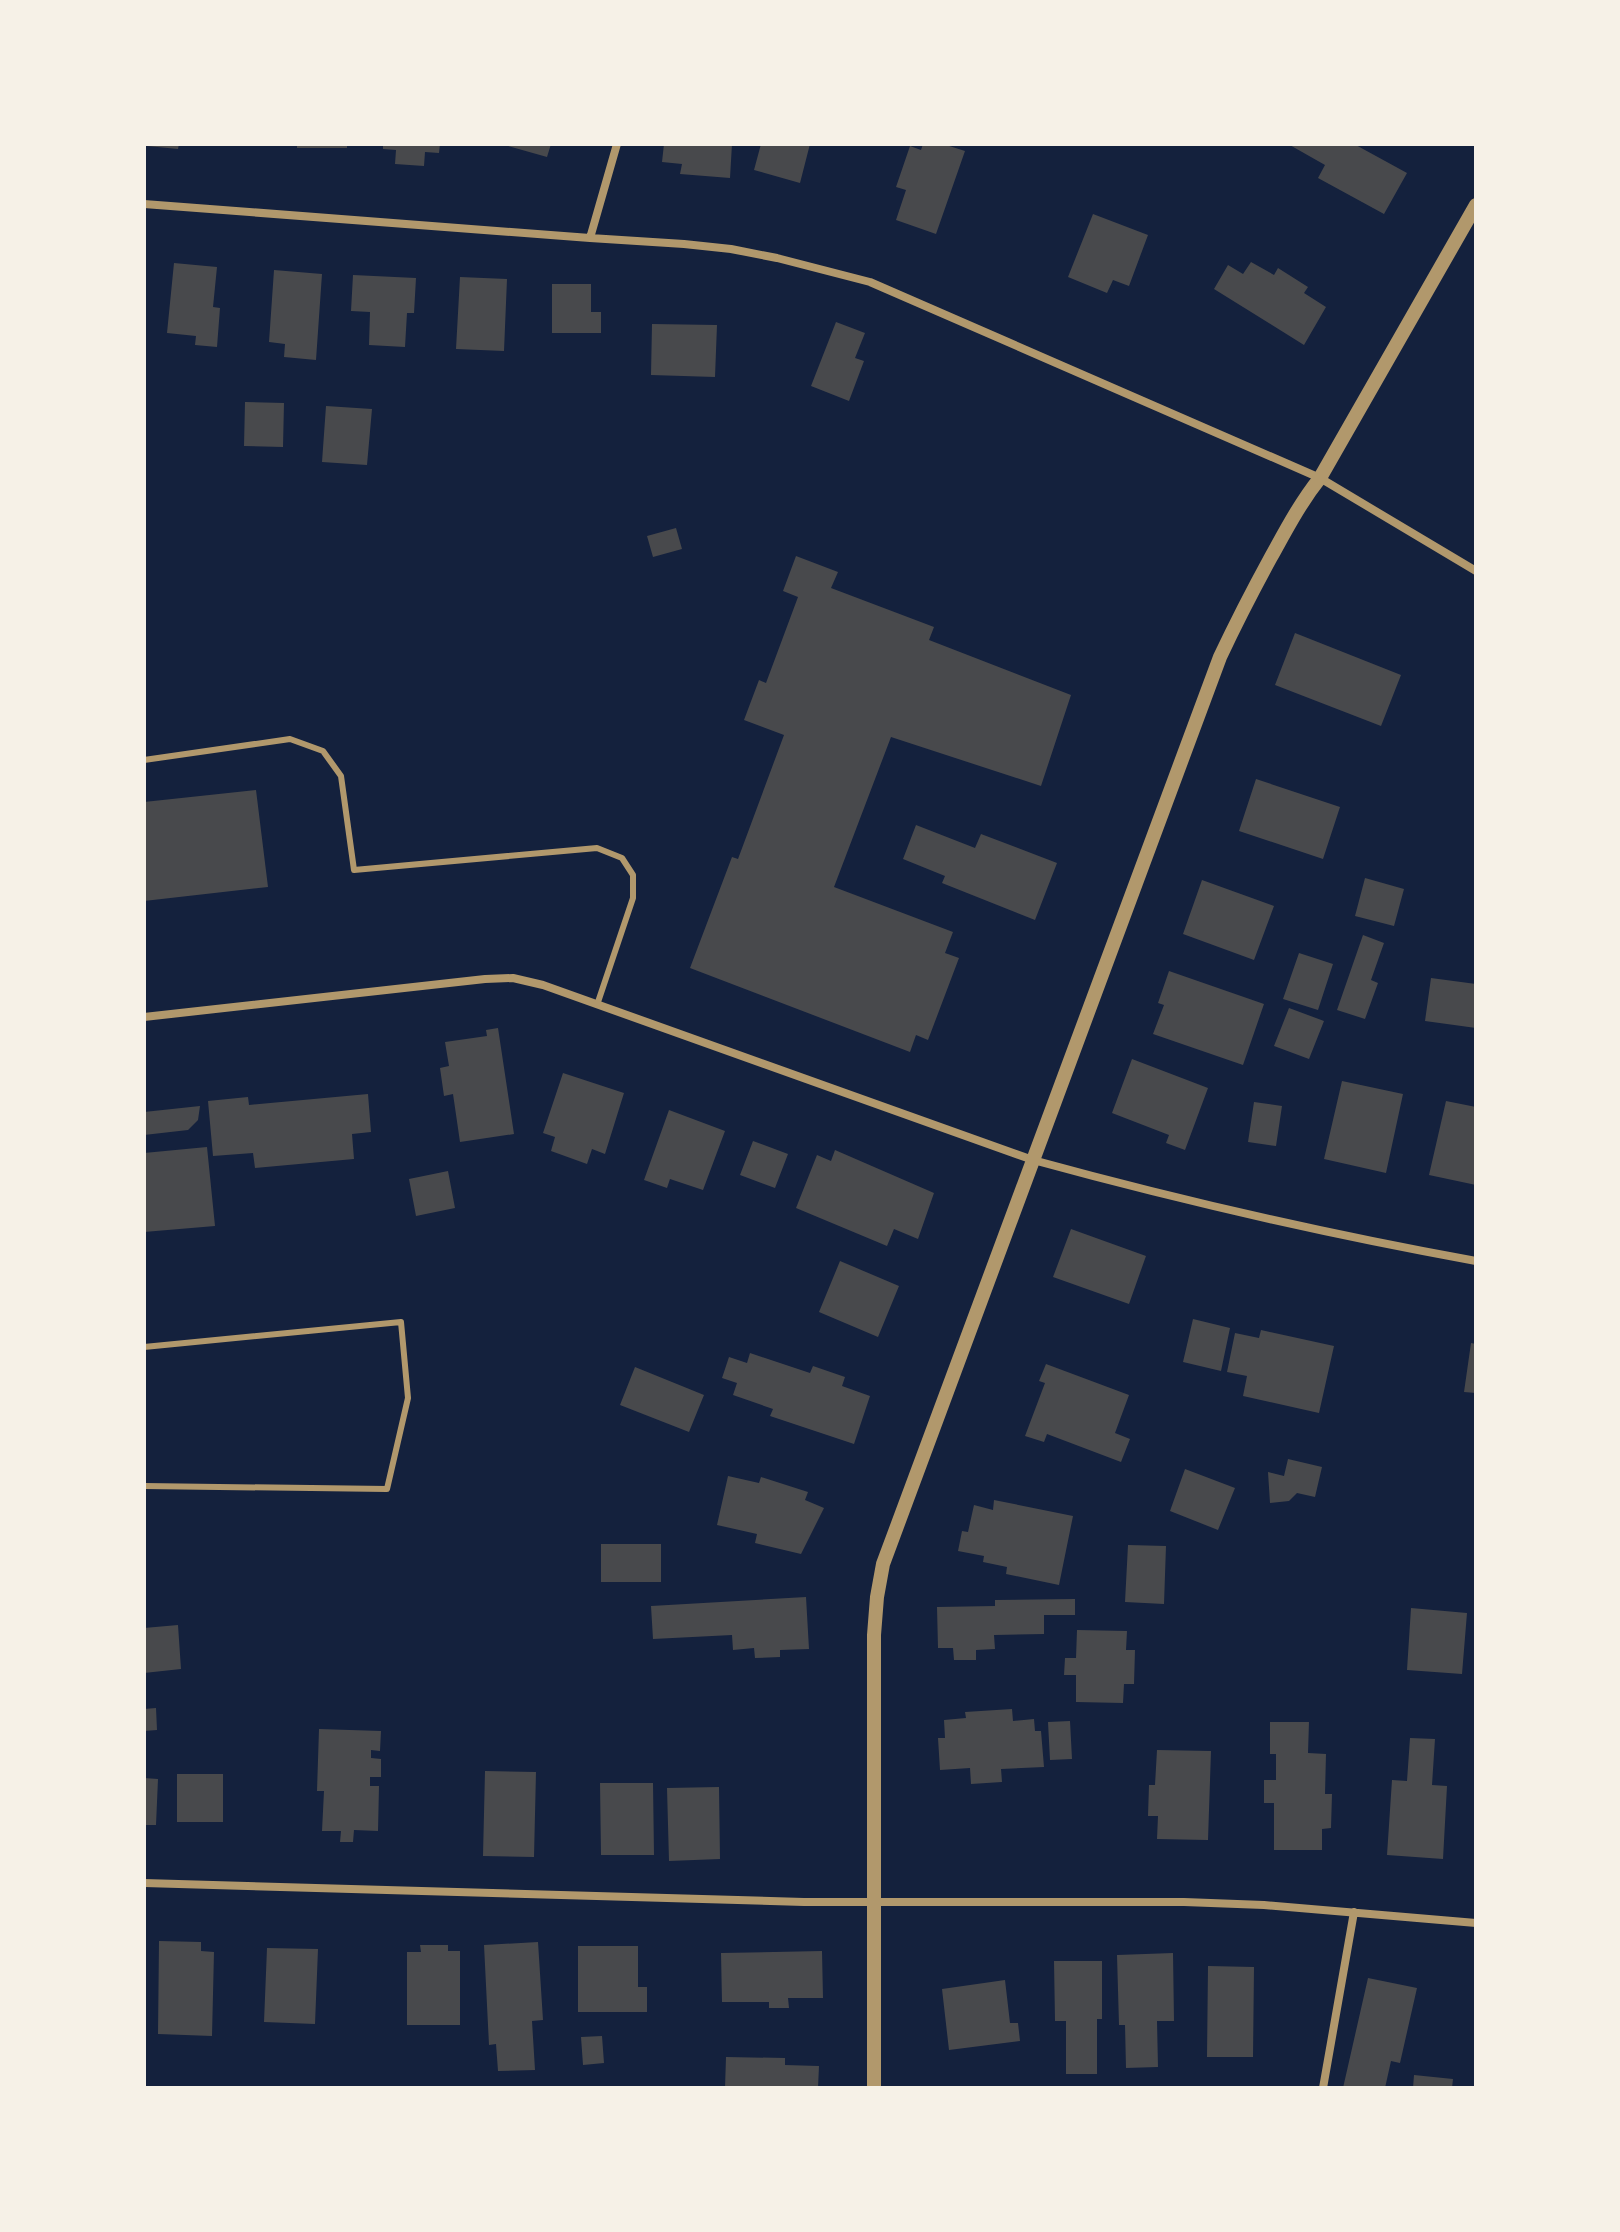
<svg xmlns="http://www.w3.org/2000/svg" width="1620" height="2232" font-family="'Fira Sans',sans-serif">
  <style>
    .building { fill: #48494c }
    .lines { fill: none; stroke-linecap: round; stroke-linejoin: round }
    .service { stroke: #b1986c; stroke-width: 6 }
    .minor { stroke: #b1986c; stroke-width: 8 }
    .tertiary { stroke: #b1986c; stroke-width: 14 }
  </style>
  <rect width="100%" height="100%" fill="#14213d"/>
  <path class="building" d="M148 144H179L178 149 147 146Z
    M297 144H347V148H297Z
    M383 144H440L439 153 425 152 424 166 395 164 396 150 383 149Z
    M501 144H551L547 157Z
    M664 144H732L730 178 680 174 682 164 662 162Z
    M761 144H810L800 183 754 170Z
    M923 144H943L965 151 936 234 896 220 906 190 896 187 910 146 921 150Z
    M1288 144H1354L1407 173 1384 214 1318 178 1325 165Z
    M1093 214 1148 235 1129 286 1113 280 1107 293 1068 277Z
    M1251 262 1274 275 1278 268 1308 287 1304 293 1326 307 1304 345 1214 289 1228 265 1243 274Z
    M174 263 217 267 213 307 220 308 217 347 195 345 196 336 167 333Z
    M274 270 322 274 316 360 284 357 285 344 269 342Z
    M353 275 416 278 414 313H407L405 347 369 345 370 312 351 311Z
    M460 277 507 279 504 351 456 349Z
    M552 284H591V312H601V333H552Z
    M836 322 865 333 855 358 864 361 849 401 811 386Z
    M652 324 717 325 715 377 651 375Z
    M245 402 284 403 283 447 244 446Z
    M326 406 372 409 367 465 322 462Z
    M676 528 682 549 653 557 647 536Z
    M796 556 838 572 831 588 934 627 929 640 1071 695 1041 786 891 737 834 887 953 932 945 953 959 958 928 1040 916 1035 910 1052 690 968 732 857 738 859 784 735 744 720 759 680 766 683 798 597 783 591Z
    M1295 633 1401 675 1381 726 1275 685Z
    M1256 779 1340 807 1323 859 1239 831Z
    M256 790 268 887 144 901V802Z
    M916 825 975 848 981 834 1057 863 1035 920 942 883 945 876 903 859Z
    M1365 878 1404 889 1394 926 1355 916Z
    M1202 880 1274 906 1254 960 1183 934Z
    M1363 935 1384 943 1371 980 1378 983 1365 1019 1337 1010Z
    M1299 953 1333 964 1318 1010 1283 999Z
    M1169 971 1264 1004 1243 1065 1153 1034 1164 1005 1158 1003Z
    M1431 978 1476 984V1028L1425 1021Z
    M1289 1008 1324 1021 1309 1059 1274 1046Z
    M498 1028 514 1134 460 1142 453 1094 444 1096 440 1068 449 1066 445 1042 487 1036 486 1030Z
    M1132 1059 1208 1088 1185 1150 1166 1143 1169 1135 1112 1113Z
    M563 1073 624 1093 605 1154 592 1149 587 1164 551 1151 555 1137 543 1133Z
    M1342 1081 1403 1094 1386 1173 1324 1159Z
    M368 1094 371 1132 352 1134 354 1159 255 1168 253 1153 213 1156 208 1101 248 1097 249 1105Z
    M1446 1101 1476 1107V1185L1429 1175Z
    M1254 1102 1282 1106 1276 1146 1248 1142Z
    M200 1106 198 1120 188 1130 144 1135V1112Z
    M669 1110 725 1131 703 1190 670 1179 667 1188 644 1180Z
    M753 1141 788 1154 775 1188 740 1175Z
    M207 1147 215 1226 144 1232V1153Z
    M835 1150 934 1193 918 1239 894 1229 887 1246 796 1208 817 1155 831 1161Z
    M448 1171 455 1208 416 1216 409 1179Z
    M1071 1229 1146 1256 1129 1304 1053 1277Z
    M840 1261 899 1286 878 1337 819 1312Z
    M1193 1319 1230 1328 1221 1371 1183 1362Z
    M1261 1330 1334 1346 1319 1413 1243 1396 1247 1376 1227 1372 1235 1333 1259 1338Z
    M1471 1343 1476 1344V1393L1464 1392Z
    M750 1353 810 1373 813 1366 845 1377 842 1386 870 1396 854 1444 770 1416 773 1409 733 1395 737 1383 722 1378 729 1357 747 1363Z
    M1046 1364 1129 1395 1115 1433 1130 1439 1121 1462 1047 1434 1044 1442 1025 1436 1045 1383 1039 1381Z
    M635 1367 704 1395 689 1432 620 1405Z
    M1288 1459 1322 1467 1315 1497 1297 1493 1289 1501 1270 1503 1268 1472 1284 1476Z
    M1185 1469 1235 1488 1218 1530 1170 1511Z
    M728 1476 759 1483 761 1477 808 1492 805 1500 824 1508 801 1554 755 1543 757 1534 717 1525Z
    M994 1500 1073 1516 1059 1585 1006 1574 1007 1567 983 1562 984 1556 958 1551 962 1531 968 1532 974 1505 993 1510Z
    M601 1544H661V1582H601Z
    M1128 1545 1166 1546 1164 1604 1125 1602Z
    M806 1597 809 1649 780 1650V1657L755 1658 754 1648 733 1650 732 1635 653 1639 651 1606Z
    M1075 1599V1615H1044V1634L994 1635 995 1649 976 1650V1660H954L953 1648H938L937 1607 995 1606V1600Z
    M1411 1608 1467 1613 1462 1674 1407 1670Z
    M178 1625 181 1669 144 1673V1628Z
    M1077 1630 1127 1631 1126 1650H1135L1134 1684H1124L1123 1703 1076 1702V1675H1064L1065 1658H1076Z
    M156 1708 157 1730 144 1731V1709Z
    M1012 1709 1013 1721 1034 1719 1035 1731H1041L1044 1767 1001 1769 1002 1782 971 1784 970 1768 940 1770 938 1738H945L944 1720 966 1718 965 1712Z
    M1070 1721 1072 1759 1050 1760 1048 1722Z
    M1270 1722H1309L1308 1753 1326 1754 1325 1794H1332L1331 1828 1322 1829V1850H1274V1803H1264V1780H1276V1754H1270Z
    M319 1729 381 1731 380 1751 371 1750V1758L381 1759V1777H370V1786H379L378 1831 354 1830 353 1842H340L341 1831H322L324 1791H317Z
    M1410 1738 1435 1739 1432 1785 1447 1786 1443 1859 1387 1855 1392 1780 1407 1781Z
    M1157 1750 1211 1751 1208 1840 1157 1839 1158 1816H1148L1149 1785H1155Z
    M485 1771 536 1772 534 1857 483 1856Z
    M177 1774H223V1822H177Z
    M144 1778 158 1779 156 1825H144Z
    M600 1783H653L654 1855H601Z
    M719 1787 720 1859 669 1861 667 1788Z
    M159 1941 201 1942V1951L214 1952 212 2036 158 2034Z
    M538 1942 543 2020 532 2021 535 2070 498 2071 496 2044 489 2045 484 1945Z
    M420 1945H448V1951H460V2025H407V1952H421Z
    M578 1946H638V1987H647V2012H578Z
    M267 1948 318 1949 315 2024 264 2022Z
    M822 1951 823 1998H788L789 2008H769V2002H722L721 1953Z
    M1173 1953 1174 2021H1157L1158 2067 1126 2068 1125 2025H1119L1117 1955Z
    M1054 1961H1102V2019H1097V2074H1066V2021H1055Z
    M1208 1966 1254 1967 1253 2057H1207Z
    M1368 1978 1417 1988 1400 2063 1391 2061 1385 2088H1343Z
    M1005 1980 1010 2023H1018L1020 2041 949 2050 942 1989Z
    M602 2036 604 2063 583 2065 581 2037Z
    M726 2057 785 2058V2065L819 2066 818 2088H725Z
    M1414 2075 1453 2079 1452 2088H1413Z"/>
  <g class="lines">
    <path class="service" d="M144 760 290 739 323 751 341 776 354 870 597 848 622 858 633 875V898L597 1005
      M144 1347 401 1322 408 1398 387 1489 144 1486"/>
    <path class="minor" d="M144 204 590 238 684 244 731 249 777 258 870 282 1320 478 1476 571
      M590 238 617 144
      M144 1017 485 979 513 978 543 985 1033 1160C1179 1200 1327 1234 1476 1261
      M144 1883 804 1902H1184L1264 1905 1476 1923
      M1323 2088 1354 1912"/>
    <path class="tertiary" d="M874 2088V1635L877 1597 883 1564 1220 657C1236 623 1253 590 1271 557 1286 530 1300 503 1320 478L1476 205"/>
  </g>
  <rect width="1620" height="2232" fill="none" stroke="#f6f1e7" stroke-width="292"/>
</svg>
